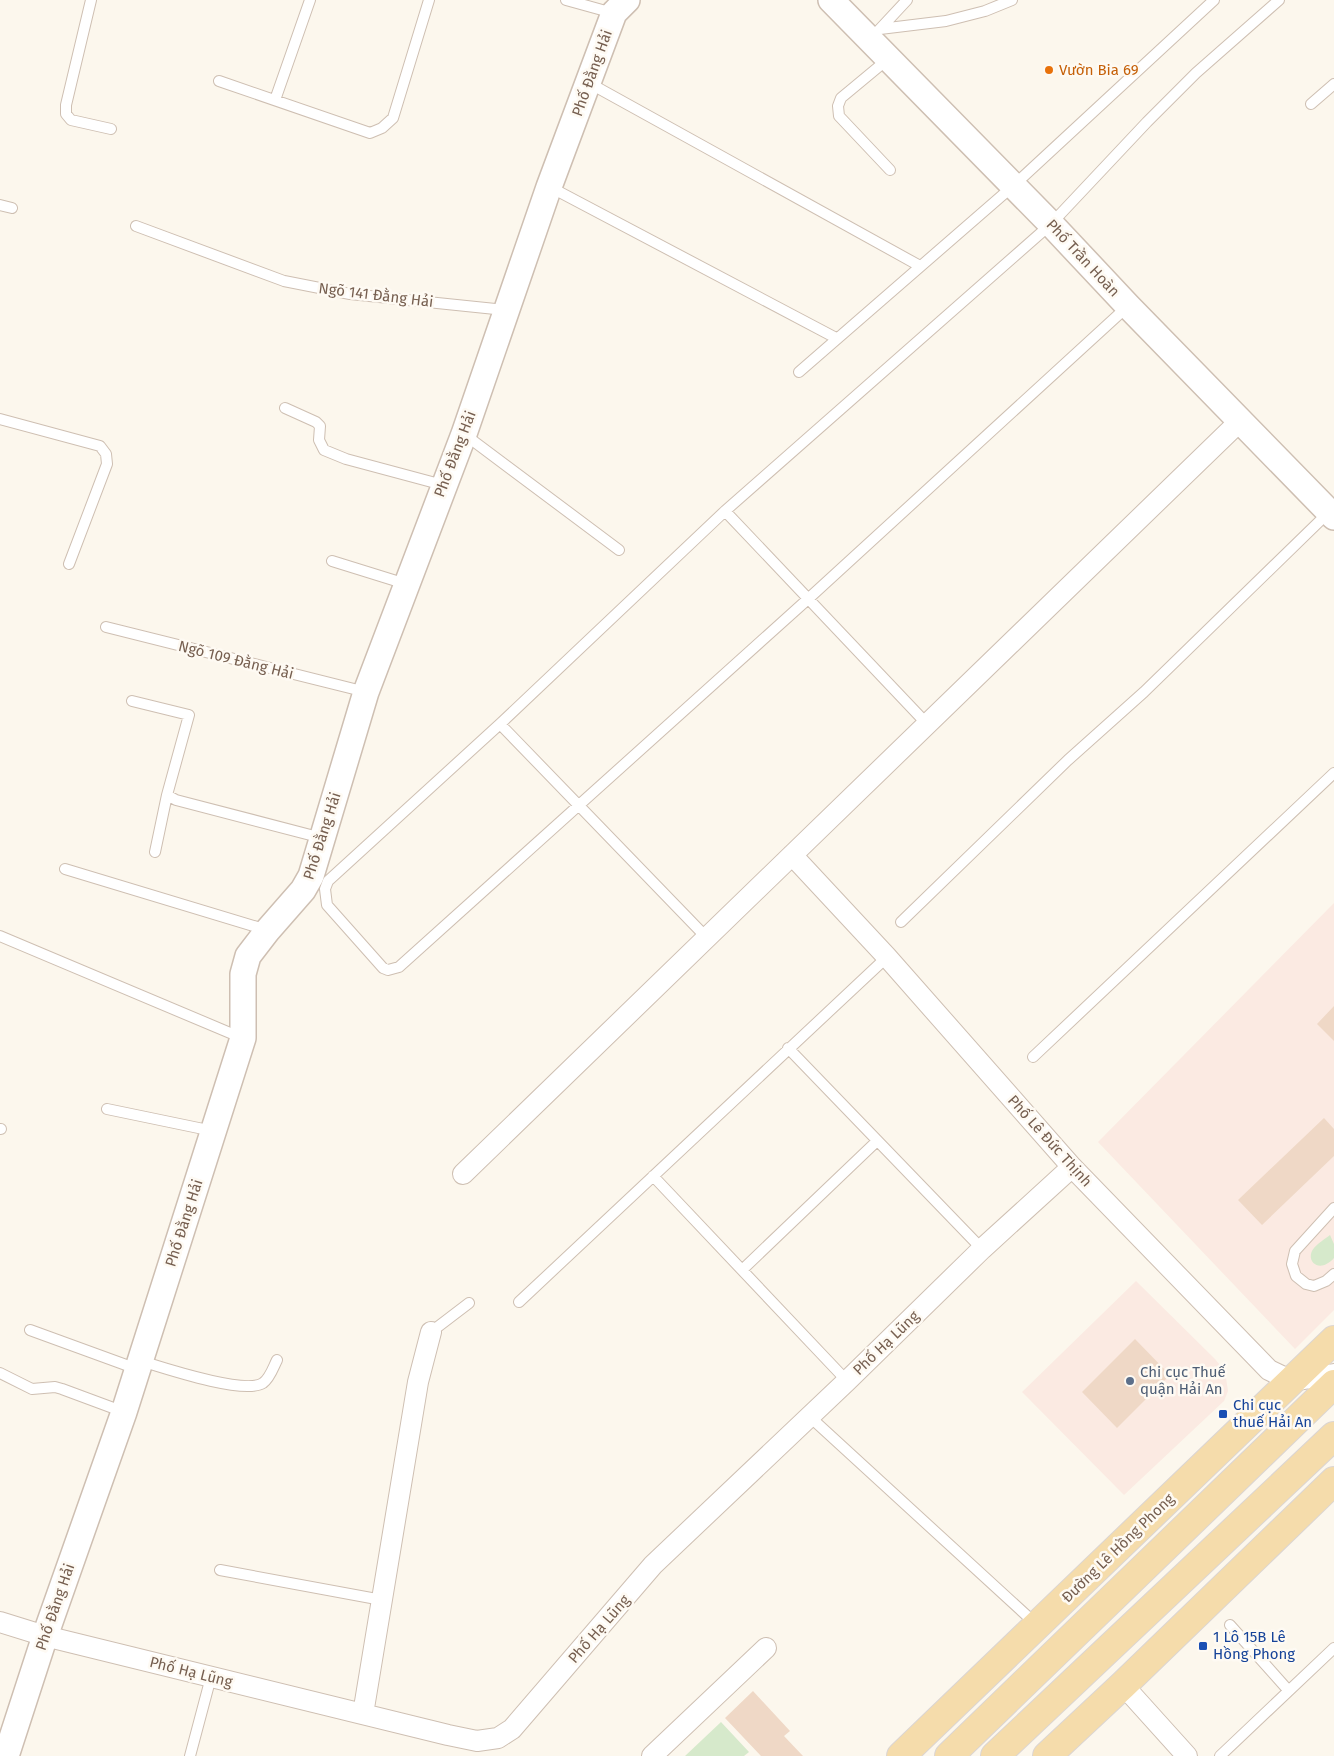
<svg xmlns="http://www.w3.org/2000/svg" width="1334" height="1756" font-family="'Fira Sans',sans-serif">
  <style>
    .commercial { fill: #fbeae2 }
    .green { fill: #d6e9cb }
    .building { fill: #efd8c6 }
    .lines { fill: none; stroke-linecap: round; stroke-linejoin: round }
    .service-casing { stroke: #cebfb2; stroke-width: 12 }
    .minor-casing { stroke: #cebfb2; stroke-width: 22 }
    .tertiary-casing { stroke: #cebfb2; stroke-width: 28 }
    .primary-casing { stroke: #dbd5d2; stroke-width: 30 }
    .service { stroke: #fff; stroke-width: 10 }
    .minor { stroke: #fff; stroke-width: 20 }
    .tertiary { stroke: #fff; stroke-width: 25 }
    .primary { stroke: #f5dcab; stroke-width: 28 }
    .food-dot { fill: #e8710a; stroke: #fefaf3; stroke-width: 2 }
    .service-dot { fill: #5c6f8a; stroke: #fefaf3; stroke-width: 2 }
    .transit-dot { fill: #1a4fb4; stroke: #fefaf3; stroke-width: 2 }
    .labels { text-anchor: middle; stroke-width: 5; stroke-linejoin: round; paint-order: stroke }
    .food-label { font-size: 15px; fill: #c56008; stroke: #fefaf3; text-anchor: start }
    .street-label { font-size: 15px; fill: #765f50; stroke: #fefaf3 }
    .service-label { font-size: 15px; fill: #4e5e75; stroke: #fefaf3; text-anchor: start }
    .transit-label { font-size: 15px; fill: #164399; stroke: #fefaf3; text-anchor: start }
  </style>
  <rect width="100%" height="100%" fill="#fcf7ed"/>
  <path class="commercial" d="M1334 903V1310L1295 1349 1098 1142Z
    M1136 1281 1215 1359 1225 1371 1228 1391 1224 1401 1124 1495 1022 1392Z"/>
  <path class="green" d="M1330 1235 1334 1244V1258C1319 1275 1304 1260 1314 1248 1318 1243 1325 1239 1330 1235Z
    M721 1722 749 1752 744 1756H685Z"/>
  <path class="building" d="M1334 1006V1041L1317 1024Z
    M1324 1118 1334 1129V1156L1262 1225 1238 1200Z
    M1135 1339 1170 1375 1117 1428 1082 1392Z
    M753 1691 790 1731 784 1736 803 1756H761L725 1718Z"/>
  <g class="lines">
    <defs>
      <path id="service" d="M91 0 66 105V114L71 120 111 129
        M566 0 613 13
        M880 29 946 21 985 11 1012 0
        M879 30 907 0
        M888 59 841 98 838 106 839 116 890 170
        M219 81 370 133 382 128 393 118 429 0
        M589 83 920 266
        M275 100 310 0
        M1311 104 1334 84
        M550 187 836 338
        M0 205 12 208
        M136 226 284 281 350 294 505 310
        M1128 306 808 599 399 967 388 970 383 968 327 905 325 889 328 881 500 724 725 511 1051 224 1147 122 1196 73 1279 0
        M799 372 1013 186 1214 0
        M285 408 316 422 320 426 319 440 324 450 346 459 443 485
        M0 419 100 446 106 454 107 464 69 564
        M464 434 619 550
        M725 511 927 724
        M332 561 406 584
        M106 627 366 692
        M132 701 189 715 167 795 176 800 322 838
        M500 724 707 938
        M155 852 167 795
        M65 869 267 930
        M901 922 1068 760 1144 692 1329 512
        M0 936 242 1038
        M788 1048 982 1249
        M1033 1057 1334 773
        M107 1109 213 1131
        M0 1129H1
        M653 1176 847 1381
        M1334 1208 1295 1251 1292 1264 1296 1276 1306 1284 1314 1286 1326 1281 1334 1274
        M742 1270 877 1141
        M519 1302 887 957
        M30 1330 137 1369
        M431 1332 469 1303
        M141 1361C164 1368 244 1395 263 1383 270 1378 273 1368 277 1360
        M0 1373 32 1389 55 1387 62 1389 124 1412
        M809 1416 1037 1625
        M220 1570 382 1600
        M1230 1625 1288 1690
        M190 1756 211 1677
        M1220 1756 1334 1648"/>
      <path id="minor" d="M792 855 887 957 1072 1167 1269 1370 1292 1381 1334 1374
        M463 1174 1240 421
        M0 1622 45 1636 448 1735 477 1741 498 1738 512 1729 653 1565 847 1381 982 1249 1072 1167
        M1123 1685 1187 1756
        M363 1714 418 1382 431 1332
        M652 1756 766 1648"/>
      <path id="tertiary" d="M831 0 1051 224 1128 306 1334 517
        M6 1756 45 1636 124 1412 243 1038V974L248 956 268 930 303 890 311 876 366 692 464 434 549 187 614 13 627 0"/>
      <path id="primary" d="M901 1756 1334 1340
        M949 1756 1334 1384
        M995 1756 1334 1436
        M1047 1756 1123 1685 1334 1481"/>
    </defs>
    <use href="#service" class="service-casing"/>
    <use href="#minor" class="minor-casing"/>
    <use href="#tertiary" class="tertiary-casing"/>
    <use href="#primary" class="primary-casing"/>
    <use href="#service" class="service"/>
    <use href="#minor" class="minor"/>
    <use href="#tertiary" class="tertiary"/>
    <use href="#primary" class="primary"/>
  </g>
  <circle class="food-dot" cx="1049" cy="70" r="5"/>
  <circle class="service-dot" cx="1130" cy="1381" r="5"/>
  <g class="transit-dot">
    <rect x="1218" y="1409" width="10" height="10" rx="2.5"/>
    <rect x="1198" y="1641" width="10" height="10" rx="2.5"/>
  </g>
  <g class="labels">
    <g class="food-label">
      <text x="1059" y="75">Vườn Bia 69</text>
    </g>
    <g class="street-label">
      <text transform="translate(592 73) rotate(-70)" y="5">Phố Đằng Hải</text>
      <text transform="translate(1083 258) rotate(47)" y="5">Phố Trần Hoàn</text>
      <text transform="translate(376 295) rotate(7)" y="5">Ngõ 141 Đằng Hải</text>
      <text transform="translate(455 454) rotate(-69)" y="5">Phố Đằng Hải</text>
      <text transform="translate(236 660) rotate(14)" y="5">Ngõ 109 Đằng Hải</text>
      <text transform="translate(322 836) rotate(-72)" y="5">Phố Đằng Hải</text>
      <text transform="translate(1050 1141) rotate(48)" y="5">Phố Lê Đức Thịnh</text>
      <text transform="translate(184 1223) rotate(-72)" y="5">Phố Đằng Hải</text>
      <text transform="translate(886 1343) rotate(-44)" y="5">Phố Hạ Lũng</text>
      <text transform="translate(1118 1548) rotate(-44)" y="5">Đường Lê Hồng Phong</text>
      <text transform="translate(55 1607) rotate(-71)" y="5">Phố Đằng Hải</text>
      <text transform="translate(599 1629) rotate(-49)" y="5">Phố Hạ Lũng</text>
      <text transform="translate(191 1672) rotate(14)" y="5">Phố Hạ Lũng</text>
    </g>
    <g class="service-label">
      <text x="1140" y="1377">Chi cục Thuế<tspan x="1140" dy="17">quận Hải An</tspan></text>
    </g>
    <g class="transit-label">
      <text x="1233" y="1410">Chi cục<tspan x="1233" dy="17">thuế Hải An</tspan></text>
      <text x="1213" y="1642">1 Lô 15B Lê<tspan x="1213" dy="17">Hồng Phong</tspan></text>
    </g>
  </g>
</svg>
